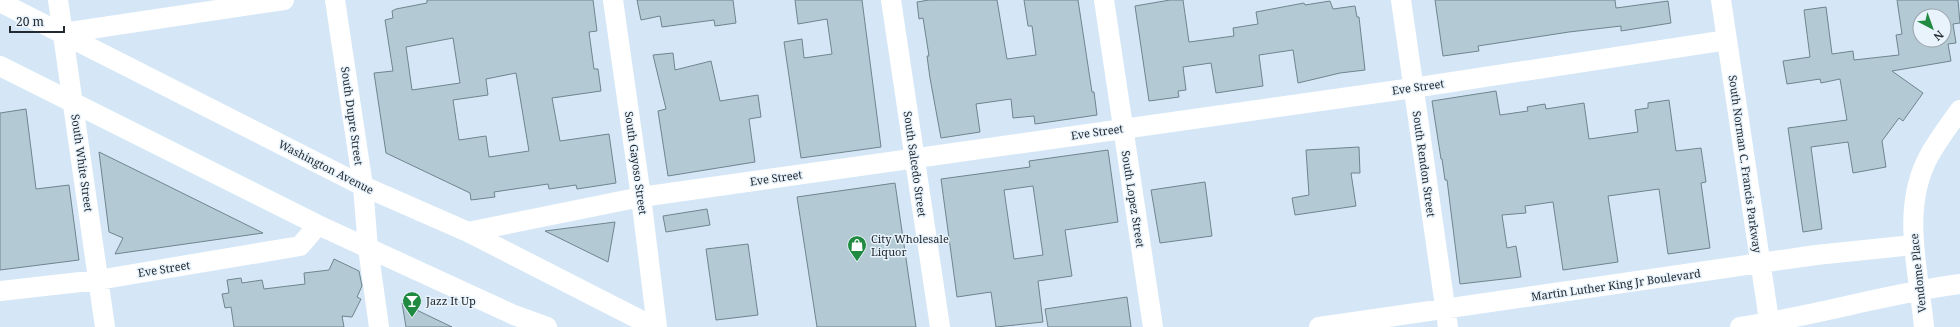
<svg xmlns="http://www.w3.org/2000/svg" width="1960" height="327" font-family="'Noto Serif',serif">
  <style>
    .building { fill: #b3cad4; stroke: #6f858e; fill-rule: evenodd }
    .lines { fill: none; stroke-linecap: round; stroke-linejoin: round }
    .minor { stroke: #fff; stroke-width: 20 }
    .labels { text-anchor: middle; stroke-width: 3; stroke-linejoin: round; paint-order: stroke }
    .street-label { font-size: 11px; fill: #232a30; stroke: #e8f3fc }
    .poi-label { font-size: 11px; fill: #232a30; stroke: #e8f3fc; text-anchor: start }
  </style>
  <rect width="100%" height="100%" fill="#d5e7f6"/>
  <path class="building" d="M427 0H593L597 31 589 32 594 69H598L601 91 552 98 560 141 609 134 616 183 577 189 576 185 549 189 548 184 494 192 495 197 471 200 470 193 386 153 374 73 393 71 385 20 393 18 392 11 396 9 427 3ZM453 38 460 83 412 90 406 47ZM516 73 529 151 489 157 486 136 459 140 453 100 488 95 486 79Z
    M637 0H733L736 23 715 26 714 20 662 27 660 16 641 20Z
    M795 0H862L881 147 801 158 784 42 802 39 804 58 832 54 827 19 798 24Z
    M929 0H997L1007 59 1036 55 1032 26H1028L1024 0H1078L1092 92H1094L1097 115 1035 124 1034 116 1013 118 1011 99 976 104 980 132 941 138 930 78 927 56H929L923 18 919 19 917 2Z
    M1170 0H1183L1189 42 1234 36 1233 28 1258 24 1256 12 1304 3 1305 5 1330 1 1333 9 1355 6 1357 17H1359L1365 70 1340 73 1298 83 1293 50 1259 55 1263 86 1216 93 1211 63 1183 67 1186 90 1178 91 1179 97 1149 101 1135 6Z
    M1435 0H1615L1616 8 1668 1 1671 23 1621 31V26L1569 32 1478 46 1479 51 1443 56Z
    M1897 0H1958L1960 23 1953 24 1956 43 1948 44 1951 61 1892 71 1923 93 1903 121 1899 118 1882 141 1886 167 1853 173 1848 142 1811 147 1822 229 1803 232 1788 128 1847 120 1840 79 1821 83 1820 79 1787 84 1783 61 1810 57 1804 10 1826 7 1832 54 1853 51 1854 60 1899 55 1896 35 1902 34ZM1920 16H1944V40H1920Z
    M673 53 675 70 711 61 720 101 758 95 761 117 749 119 755 162 668 176 658 111 666 109 653 55Z
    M1496 91 1500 115 1528 111 1527 107 1545 104 1546 109 1584 103 1589 139 1638 132 1635 110 1648 108V103L1669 100 1676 151 1701 148 1706 182 1701 183 1710 248 1668 254 1659 189 1608 196 1618 262 1563 270 1553 202 1525 206 1526 213 1502 215 1507 248 1516 246 1521 277 1460 284 1447 180H1445L1442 159H1441L1432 101Z
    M26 109 36 189 69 185 79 260 0 270V113Z
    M1359 147 1360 173H1351L1356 206 1295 215 1292 198 1309 195 1306 150Z
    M1108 150 1118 222 1065 230 1072 276 1038 281 1043 322 996 327 991 292 957 297 941 179 1030 167 1029 161ZM1033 186 1043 255 1014 259 1004 190Z
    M99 152 156 180 263 233 115 254 123 238 109 232Z
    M1205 182 1212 236 1160 243 1151 190Z
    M895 183 916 327H817L797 197Z
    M707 209 710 225 666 232 663 216Z
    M615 222 608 262 545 231Z
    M748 244 758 315 716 320 706 249Z
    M334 259 359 271 362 286 357 297 361 299 352 317 342 316 344 327H234L231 307 225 308 222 294 229 293 227 280 241 278 242 283 262 280 264 289 305 284 304 273 329 270Z
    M1127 297 1131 327H1048L1045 309Z
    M402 303 452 327H406Z"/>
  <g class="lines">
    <path class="minor" d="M58 0 105 327
      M335 0 363 186 368 248 379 327
      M613 0 641 197 657 327
      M891 0 940 327
      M1104 0 1153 327
      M1401 0 1448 327
      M1721 0 1770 327
      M0 2 363 186 468 232 654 327
      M63 33 284 0
      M0 66 318 225 514 315 547 327
      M468 232 641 197 1413 88 1727 40
      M0 291 98 280 300 246 318 225
      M1319 327 1816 255 1913 245
      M1740 327C1814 316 1886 294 1960 284
      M1924 327C1919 271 1900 209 1929 156 1938 140 1949 125 1960 110"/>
  </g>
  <defs>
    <symbol id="shop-pin" viewBox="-11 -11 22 30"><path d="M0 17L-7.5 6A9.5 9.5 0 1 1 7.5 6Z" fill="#218a41" stroke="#e8f3fc"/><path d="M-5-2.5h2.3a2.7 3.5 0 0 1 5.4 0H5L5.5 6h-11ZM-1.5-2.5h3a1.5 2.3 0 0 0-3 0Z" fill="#fff"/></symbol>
    <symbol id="bar-pin" viewBox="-11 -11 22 30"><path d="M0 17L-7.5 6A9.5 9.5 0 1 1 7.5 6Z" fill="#218a41" stroke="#e8f3fc"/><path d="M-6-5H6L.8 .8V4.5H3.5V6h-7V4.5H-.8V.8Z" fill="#fff"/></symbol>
  </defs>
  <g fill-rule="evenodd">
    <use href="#shop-pin" x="846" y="234" width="22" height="30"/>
    <use href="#bar-pin" x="401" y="290" width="22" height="30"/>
  </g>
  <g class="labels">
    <g class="street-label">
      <text transform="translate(1418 87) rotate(-8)" y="4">Eve Street</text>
      <text transform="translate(352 116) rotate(82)" y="4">South Dupre Street</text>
      <text transform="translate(1097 132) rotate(-8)" y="4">Eve Street</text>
      <text transform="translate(82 163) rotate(82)" y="4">South White Street</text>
      <text transform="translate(636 163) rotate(82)" y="4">South Gayoso Street</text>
      <text transform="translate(915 164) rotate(82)" y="4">South Salcedo Street</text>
      <text transform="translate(1424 164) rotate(82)" y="4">South Rendon Street</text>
      <text transform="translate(1745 164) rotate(82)" y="4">South Norman C. Francis Parkway</text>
      <text transform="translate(326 167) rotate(27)" y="4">Washington Avenue</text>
      <text transform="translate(776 178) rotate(-8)" y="4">Eve Street</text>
      <text transform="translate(1133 199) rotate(81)" y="4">South Lopez Street</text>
      <text transform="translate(164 269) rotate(-9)" y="4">Eve Street</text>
      <text transform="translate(1918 273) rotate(-96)" y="4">Vendome Place</text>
      <text transform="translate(1616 285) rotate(-8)" y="4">Martin Luther King Jr Boulevard</text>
    </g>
    <g class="poi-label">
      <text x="871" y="243">City Wholesale<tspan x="871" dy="13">Liquor</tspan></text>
      <text x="426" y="305">Jazz It Up</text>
    </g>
  </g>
  <g transform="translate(1932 28) rotate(139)"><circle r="19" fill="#e8f3fc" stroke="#99a3aa"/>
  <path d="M0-3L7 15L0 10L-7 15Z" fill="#218a41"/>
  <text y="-6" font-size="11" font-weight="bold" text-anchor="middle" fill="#232a30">N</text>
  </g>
  <path d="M10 26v6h54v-6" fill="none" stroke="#232a30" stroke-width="2"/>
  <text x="16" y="26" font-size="12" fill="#232a30" stroke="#e8f3fc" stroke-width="3" paint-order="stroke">20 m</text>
</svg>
